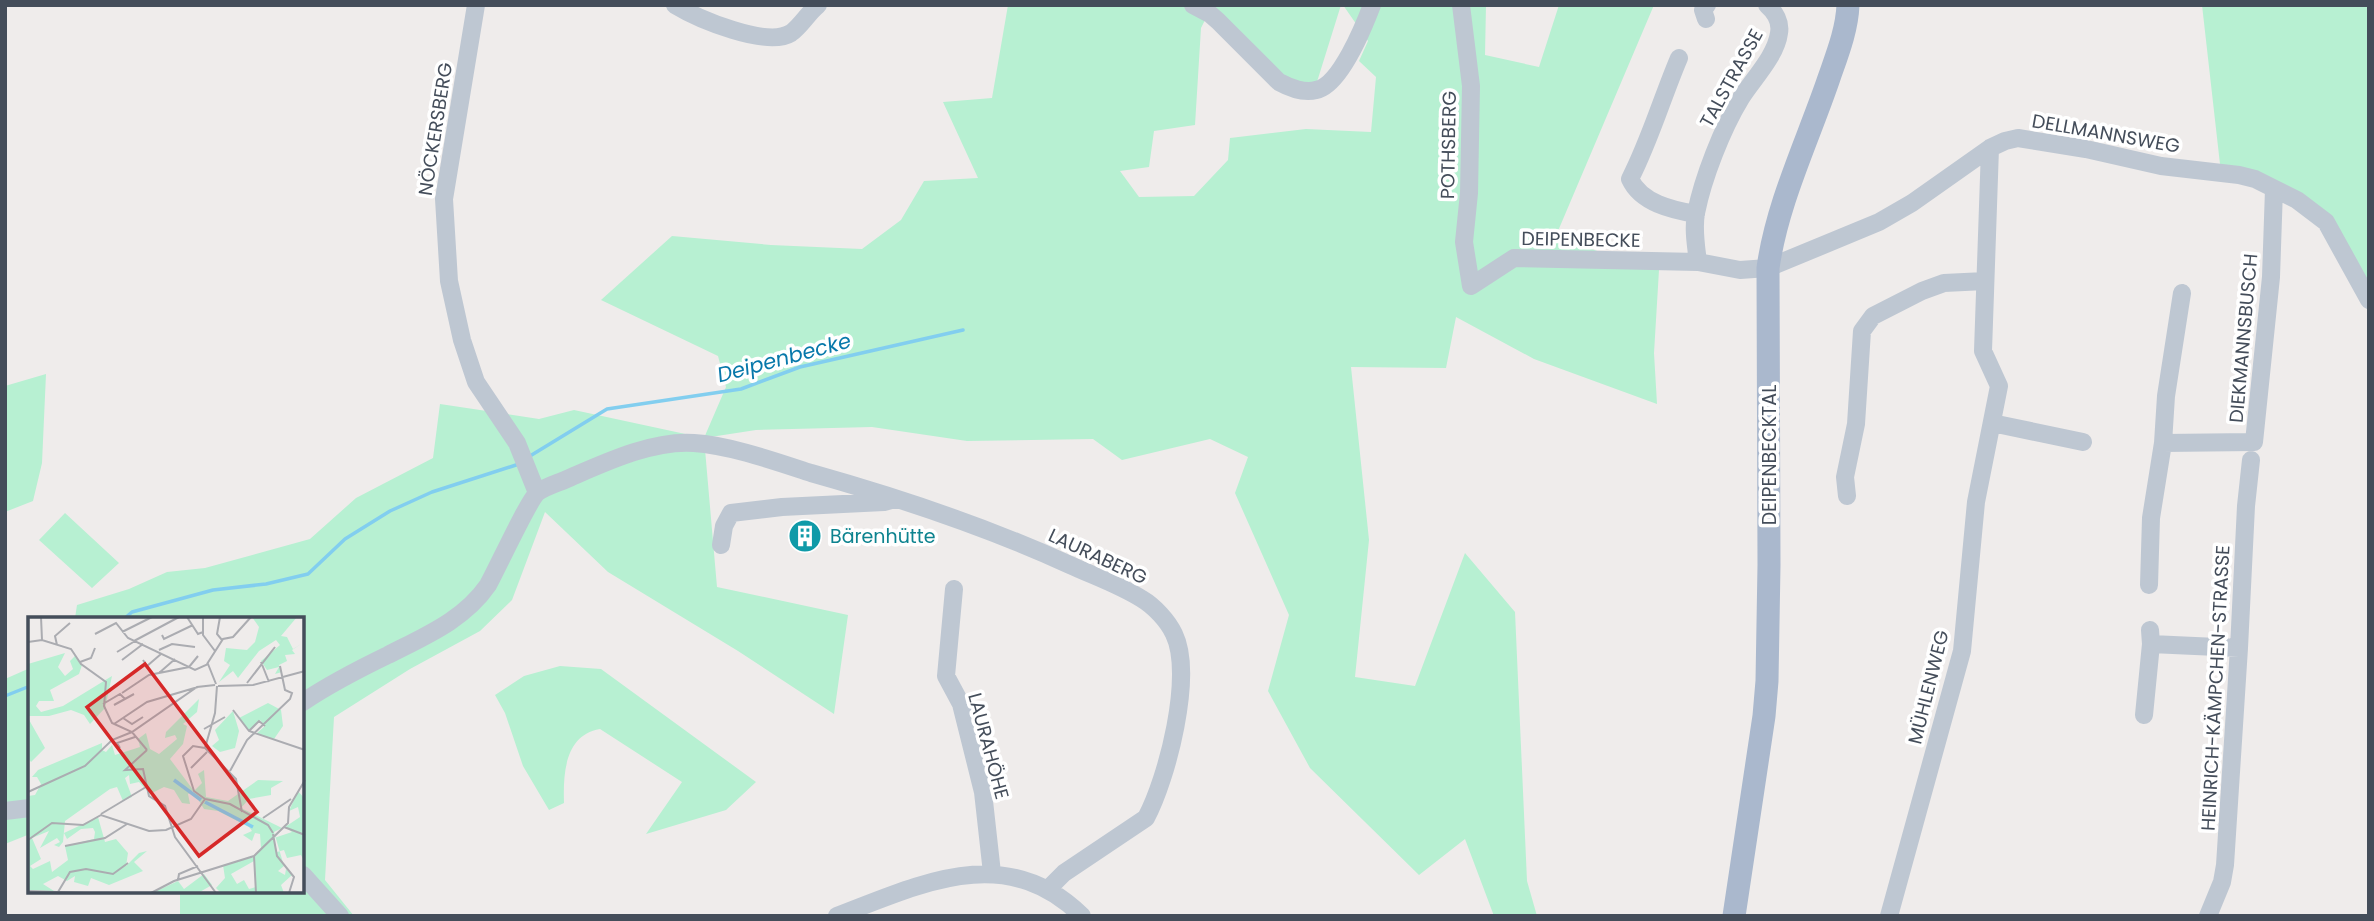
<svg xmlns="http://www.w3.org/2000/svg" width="2374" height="921" font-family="Poppins,sans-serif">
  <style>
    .green { fill: #b7f0d2 }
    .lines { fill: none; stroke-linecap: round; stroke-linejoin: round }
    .stream { stroke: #82ceef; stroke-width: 3.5 }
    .minor { stroke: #bec7d2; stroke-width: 18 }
    .major { stroke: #aab8cd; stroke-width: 23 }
    .labels { text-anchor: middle; stroke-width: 7; stroke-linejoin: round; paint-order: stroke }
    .street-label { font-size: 19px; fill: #444d5a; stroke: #fff }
    .culture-label { font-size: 19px; fill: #0d838f; stroke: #fff; text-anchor: start }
    .water-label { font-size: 21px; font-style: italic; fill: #0778aa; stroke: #fff }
    .inset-river { fill: none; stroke: #82ceef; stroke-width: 3.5 }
    .inset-road { fill: none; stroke: #abacb1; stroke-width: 2 }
    .view { fill: #d62828; fill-opacity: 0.15; stroke: #d62828; stroke-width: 3.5 }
    .inset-edge { fill: none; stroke: #444d5a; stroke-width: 3.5 }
  </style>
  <rect width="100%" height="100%" fill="#efeceb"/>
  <path class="green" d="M1008 5H1341L1316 85 1289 82 1207 16 1201 28 1195 125 1154 131 1149 167 1120 171 1139 197 1194 196 1228 160 1230 138 1306 129 1371 132 1376 77 1359 61 1368 41 1343 5H1486L1485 55 1539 67 1559 5H1654L1555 238 1659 270 1654 353 1657 404 1534 359 1456 317 1446 368 1351 367 1369 540 1355 677 1415 686 1465 553 1515 612 1527 881 1537 916H1494L1465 839 1419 875 1310 768 1268 691 1289 615 1235 493 1248 457 1210 439 1122 460 1093 439 967 441 872 427 756 430 704 438 717 587 848 615 834 714 738 651 608 572 545 512 512 600 480 631 410 669 334 717 325 880 354 916H180V891H303V618H75L77 605 129 589 167 572 205 568 310 539 356 498 433 458 440 404 539 419 574 410 704 438 726 387 718 356 601 300 672 236 771 245 862 249 901 220 924 181 978 178 943 102 992 98Z
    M2202 5H2369V297L2313 209 2221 173Z
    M46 374 42 463 33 501 5 512V386Z
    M65 513 119 563 92 588 39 540Z
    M560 666 601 669 756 782 726 810 646 834 682 782 600 729C565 735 563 773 564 803L549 810 523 766 505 713 495 695 524 676Z
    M30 668V834L5 844V679Z"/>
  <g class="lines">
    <path class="stream" d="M530 456 607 409 741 389 800 367 963 330
      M125 618 132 612 213 590 266 584 308 574 345 539 390 511 432 492 516 465
      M5 696 30 686"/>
    <path class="minor" d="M476 5 444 199 449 281 462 340 476 382 517 443 537 493
      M675 5C698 19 767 48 791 33 801 26 808 13 818 5
      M1193 5 1210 14 1218 21 1279 82C1290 88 1305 93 1316 90 1340 86 1364 26 1372 5
      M1461 5 1471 86 1469 193 1464 242 1471 286 1514 258 1698 262 1740 270 1768 268 1879 222 1912 203 1990 148 2005 141 2018 138 2086 149 2161 166 2239 175 2255 179 2297 200 2326 222 2369 300
      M1706 19 1703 10 1707 5
      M1679 58C1662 98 1650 140 1630 179 1641 203 1672 210 1696 214
      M1698 262C1696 246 1693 229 1696 213 1703 178 1722 129 1741 98 1753 79 1776 56 1779 33 1781 22 1775 12 1767 5
      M1992 423 2083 442
      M2163 443 2254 442 2271 277 2274 189
      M1847 496 1845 477 1856 424 1862 331 1873 316 1922 291 1944 283 1985 281
      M721 545 724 526 731 513 782 507 884 502 895 499
      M2149 585 2151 518 2163 443 2166 396 2182 293
      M954 589 946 676 961 704 983 792 992 873
      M2151 644 2239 648
      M303 702C330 684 359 669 388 655 425 636 464 620 488 585 497 569 529 499 538 492 547 486 558 483 567 479 604 463 652 440 694 443 729 445 777 462 811 473 900 498 987 527 1070 565 1094 576 1120 585 1142 599 1154 606 1168 621 1174 634 1194 675 1167 779 1146 818L1064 873 1049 888
      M2144 715 2151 644 2150 630
      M5 811 30 808
      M303 875 340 916
      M837 916C921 884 1006 841 1082 916
      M1889 916 1962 651 1976 502 1999 386 1983 351 1990 148
      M2208 916 2222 882 2225 865 2239 648 2246 506 2251 460"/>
    <path class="major" d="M1734 916 1764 716 1767 681 1769 565 1768 268C1777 203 1808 140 1829 78 1837 55 1847 30 1848 5"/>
  </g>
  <defs>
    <symbol id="building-disc" viewBox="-11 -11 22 22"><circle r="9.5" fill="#0f9aa8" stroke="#fff"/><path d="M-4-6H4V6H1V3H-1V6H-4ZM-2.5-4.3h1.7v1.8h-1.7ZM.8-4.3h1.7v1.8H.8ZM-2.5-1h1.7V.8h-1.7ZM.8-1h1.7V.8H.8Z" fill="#fff"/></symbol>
  </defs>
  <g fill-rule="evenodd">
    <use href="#building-disc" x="786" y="517" width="38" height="38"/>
  </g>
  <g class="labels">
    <g class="street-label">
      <text transform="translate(1731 78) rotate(-61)" y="7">TALSTRASSE</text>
      <text transform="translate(435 129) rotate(-81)" y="7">NÖCKERSBERG</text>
      <text transform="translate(2106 133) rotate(10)" y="7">DELLMANNSWEG</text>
      <text transform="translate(1448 145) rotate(-89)" y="7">POTHSBERG</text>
      <text transform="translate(1581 239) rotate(1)" y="7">DEIPENBECKE</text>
      <text transform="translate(2243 338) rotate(-85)" y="7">DIEKMANNSBUSCH</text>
      <text transform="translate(1769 455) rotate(-90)" y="7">DEIPENBECKTAL</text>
      <text transform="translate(1098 556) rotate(25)" y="7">LAURABERG</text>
      <text transform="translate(1928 687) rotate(-76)" y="7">MÜHLENWEG</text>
      <text transform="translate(2215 688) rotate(-87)" y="7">HEINRICH-KÄMPCHEN-STRASSE</text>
      <text transform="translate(989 746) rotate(75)" y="7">LAURAHÖHE</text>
    </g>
    <g class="culture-label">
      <text x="830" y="543">Bärenhütte</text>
    </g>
    <g class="water-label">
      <text transform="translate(784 358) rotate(-15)" y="7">Deipenbecke</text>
    </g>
  </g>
  <g transform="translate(28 617)">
    <rect width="276" height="276" fill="#efeceb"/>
    <path d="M224 0H269L253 19 259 20 265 32 273 27 264 33 267 37 257 38 259 44 251 48 254 55 247 57 251 50 239 53 233 44 252 28 248 23 231 34 210 61 205 54 191 65 202 48 196 44 198 31 219 33 227 25 231 10ZM37 36 30 50 37 59 45 52 42 44 47 39 54 48 51 57 22 73 26 84H11L8 89 13 95 35 89 84 59 77 91 62 107 56 98 43 93 21 99H0V47ZM171 82 169 95 155 107 159 109 155 127 142 142 166 174 174 166 170 157 176 153 178 180 200 184 230 163 255 164 243 171V178L221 182 213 191 254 211 246 215 256 249 250 254 257 258 258 252 264 258 253 268 256 276H193L188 271 197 261 195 248 226 240 233 231 232 217 227 216 224 224 215 218 224 214 221 210 190 194 176 192 165 174 160 177 162 187 154 186 146 173 136 170 122 177 111 165 102 167 101 158 97 161 104 180 95 184 89 170 82 172 37 204 35 225 31 230 26 228 32 225 29 221 12 231 21 214 4 221 13 242 2 249 5 252 22 244 24 255 40 243 37 229 66 222 67 215 65 211 53 212 39 222 36 216 70 200 77 225 88 222 100 236 98 249 111 236 119 234 106 245 115 254 81 268 63 261 60 269 46 265 47 259 39 264 30 259 15 267 26 274 0 273V179L7 178 13 167 9 160H4L10 153 74 126V133L78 135 84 128 87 138 112 130 110 122 118 116 122 132 131 137 149 122 147 118 137 121 138 115ZM226 244 228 270 221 272 216 263 209 267 203 257ZM240 86 253 93 255 109 246 122 228 117 237 109 232 103 221 114 211 101ZM205 94 211 114 207 131 192 135 184 129 191 123 187 113ZM0 101 17 131 3 145 0 141ZM270 174 276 181V244L273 238 259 241 256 233 249 235 246 221 264 215 257 210 272 200 270 190 261 194ZM176 257 184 268 170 276H124L150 264 156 272Z" fill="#b7f0d2" fill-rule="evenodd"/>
    <path class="inset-river" d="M146 163 173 183M177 185 225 210"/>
    <path class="inset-road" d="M13 0 14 23M159 0 170 17 175 15M175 0V18L187 34M192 0 189 17 194 23M94 15 124 0M67 17 88 6 100 21 167 53 180 47 188 67M134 18 136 22 165 8M106 24 151 0M0 25 14 23 43 32 53 47 78 65 76 89 84 106 104 115 119 133M29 28 27 19 42 6M131 33 144 27 167 30M89 35 107 24M94 43 115 27M115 43 119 49 133 37M52 45 63 41 67 31M233 45 241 65M179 47 195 22 205 20 223 0M131 56 147 42M219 66 247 30M189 69 187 96 177 131 208 162 214 195M190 69 225 68 277 54M94 76 121 58 161 50 170 39M75 87 92 77 97 82M86 88 106 77M205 93 221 114 277 133M95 101 104 107 115 100M86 107 119 85 170 70M176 112 197 100M221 114 231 104 237 109M92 131 89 126 107 120M119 133 97 153 115 152 121 179 137 189 147 220 188 276M163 151 179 135M202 154 219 123 262 82 264 76 257 73 252 49M0 175 57 149 84 123 104 115 169 70 187 68M177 182 202 187 240 208 245 216M177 182 166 174 155 139 165 129 177 131M73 197 118 170M235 201 263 182M256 210 277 218M245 217 249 239 266 260 261 276M0 223 24 206 55 208 73 198 121 214 138 213 163 202 177 182M37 229 77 221 99 207M226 239 228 276M150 263 151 257 170 249M0 274 58 276M30 275 42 255 58 252 85 257 100 246M123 276 146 264 226 239 260 206 261 190 277 163"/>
    <path class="view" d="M117 47 229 195 171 239 59 90Z"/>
    <rect width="276" height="276" class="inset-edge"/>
  </g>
  <rect width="2374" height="921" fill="none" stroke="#444d5a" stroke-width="14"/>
</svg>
